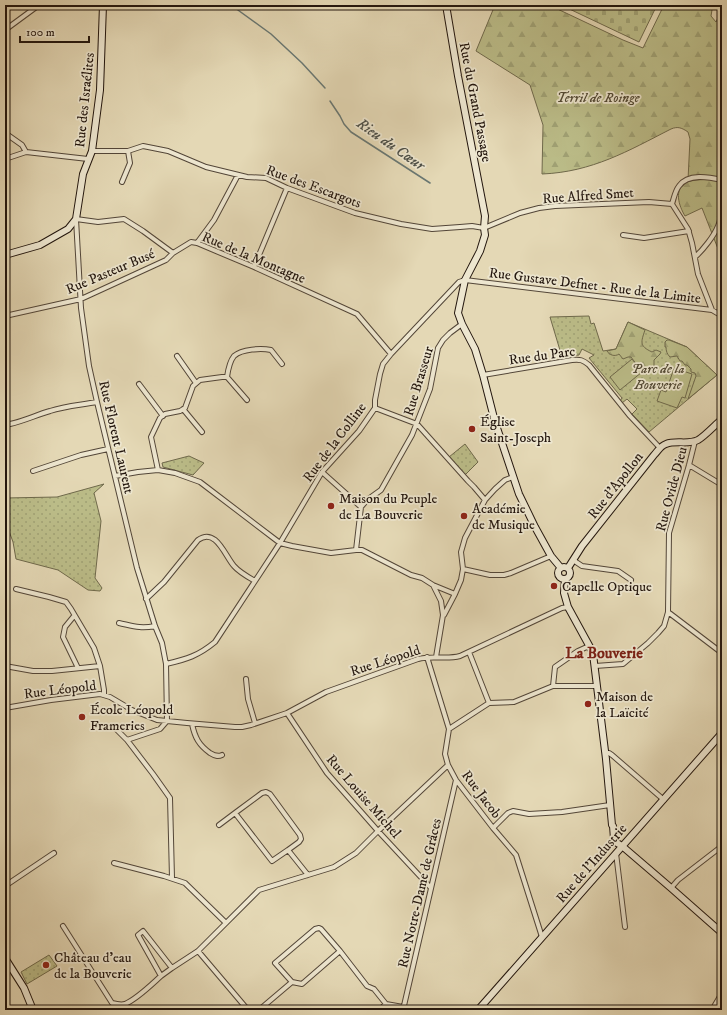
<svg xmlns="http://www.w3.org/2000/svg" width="727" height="1015" font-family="'IM FELL DW Pica',serif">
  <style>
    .grass { fill: url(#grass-dots); stroke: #6f694b }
    .forest { fill: url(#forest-firs); stroke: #6f694b }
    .cemetery { fill: url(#cemetery-stones); stroke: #6f694b }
    .garden { fill: #bbbc88; stroke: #6f694b }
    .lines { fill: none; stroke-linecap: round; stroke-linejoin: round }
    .stream { stroke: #697772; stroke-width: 1.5 }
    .street-casing { stroke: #534638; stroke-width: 6 }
    .secondary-casing { stroke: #23160e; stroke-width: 8 }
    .street { stroke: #ede6cf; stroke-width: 4 }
    .secondary { stroke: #ede6cf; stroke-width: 6 }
    .poi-dot { fill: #8f2418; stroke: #ede6cf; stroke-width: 1.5 }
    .labels { text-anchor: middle; stroke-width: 3.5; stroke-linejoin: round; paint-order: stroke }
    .park-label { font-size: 14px; font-style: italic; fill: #514833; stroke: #ede6cf }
    .street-label { font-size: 14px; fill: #23160e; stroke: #ede6cf }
    .poi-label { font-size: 14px; fill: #23160e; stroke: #ede6cf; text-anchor: start }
    .water-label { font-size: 15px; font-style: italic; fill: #4c4f48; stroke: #ede6cf }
    .quarter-label { font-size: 16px; font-weight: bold; fill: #7a1f14; stroke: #ede6cf }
  </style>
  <defs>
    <pattern id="grass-dots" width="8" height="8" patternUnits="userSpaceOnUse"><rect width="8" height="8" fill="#bbbc88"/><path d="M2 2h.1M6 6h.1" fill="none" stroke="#a0a174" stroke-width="1.8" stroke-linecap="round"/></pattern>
    <pattern id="forest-firs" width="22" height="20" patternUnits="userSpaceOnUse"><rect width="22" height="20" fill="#bbbc88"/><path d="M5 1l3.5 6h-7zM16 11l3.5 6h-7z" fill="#a0a174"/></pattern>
    <pattern id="cemetery-stones" width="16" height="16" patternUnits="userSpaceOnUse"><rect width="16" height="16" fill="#bbbc88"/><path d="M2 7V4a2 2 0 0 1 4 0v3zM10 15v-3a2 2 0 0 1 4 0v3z" fill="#a0a174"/></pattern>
  </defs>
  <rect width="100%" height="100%" fill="#e4d8b5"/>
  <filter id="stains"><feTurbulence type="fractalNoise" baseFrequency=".005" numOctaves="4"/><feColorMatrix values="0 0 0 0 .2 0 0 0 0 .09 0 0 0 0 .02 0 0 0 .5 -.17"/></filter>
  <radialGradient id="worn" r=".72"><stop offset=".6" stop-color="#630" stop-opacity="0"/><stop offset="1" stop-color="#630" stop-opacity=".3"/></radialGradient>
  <path class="grass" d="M589 316 591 324 594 323 603 351 616 349 628 322 687 347 717 375 649 432 632 414 637 409 627 399 622 403 620 401 622 398 589 358 594 355 582 349 579 355 562 357 550 317Z
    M465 444 478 462 465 475 449 457Z
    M189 456 204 463 193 475 163 467 162 463Z
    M104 484 94 493 101 521 95 578 102 588 100 591 88 590 58 570 16 559 13 542 5 520V498L57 497Z
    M49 955 57 966 27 984 21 972Z"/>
  <path class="forest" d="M495 5H549L623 40 643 48 664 5H699L712 10 711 16 716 22 722 9V207L720 221H722V259L702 208 685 216C679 206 673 189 687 182 691 180 709 179 715 179L711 177 688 180 690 139 688 132C682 128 678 126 671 129 628 151 592 172 542 174L543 125 530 85 476 51Z
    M628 322 645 330C641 342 639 346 652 352L656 350 661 352 660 354 654 360V366L650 370H646L644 369 643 370 640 369 631 357H628L623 359 619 354C615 357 609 355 607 351L616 349Z
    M667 340H669L687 347 717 375 688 399 696 376 695 373 691 372V369L687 365H685L682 361H680L677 356 670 357C667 354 666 351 666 347H665V342Z"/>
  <path class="cemetery" d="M561 5H657L639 42Z"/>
  <path class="garden" d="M632 359 642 372 620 390 610 377Z
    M674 368 692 374 685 398 682 397 677 408 657 401 661 390 666 392Z"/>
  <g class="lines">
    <path class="stream" d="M231 5 271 34 302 63 325 88
      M330 101 340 116 344 124 351 132 430 183"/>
    <defs>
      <path id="street" d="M5 30 39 5
        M5 133 22 145 26 152
        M92 151H128L143 146 168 151 206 167 247 177 266 178 287 188 355 213 401 224 432 229 460 227 472 226 484 228 520 213 539 208 555 206 649 202 672 204
        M5 159 26 152 88 159
        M122 182 130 163 128 151
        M672 204 688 229 692 243 698 274 712 310
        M672 204C674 198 675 191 679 186 688 173 709 177 722 180
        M623 235 644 238 689 231
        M197 243 214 220 238 175
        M695 257C703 250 714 236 718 226 721 220 721 213 722 207
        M254 267 287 188
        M5 316 81 299 166 260 173 253 191 242 197 243 254 267 357 314 391 354
        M177 356 196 383
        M483 375 572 360C580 359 583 360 589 365L630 416 660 448
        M227 377 247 400
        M139 384 163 416
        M375 408 417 424 468 481 474 487 485 500
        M183 409 202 432
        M10 424C24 421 36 415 50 411 65 406 81 405 97 402
        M689 465 722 485
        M158 470 151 437 160 418 165 414 180 411 185 408 193 386 200 380 222 377H227C228 370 230 361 234 356 242 349 261 348 271 350L282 364
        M33 471 81 455 108 449
        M322 472 361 507
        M115 476 138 472 158 470 175 473 200 482 280 543 292 546 331 553 356 550H362L411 575 422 578 433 585 441 601 443 615 436 657
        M361 507 367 500 381 490 412 435 430 389 438 348 443 340 450 333 462 324
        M356 550 361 507
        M573 560 582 566 618 571 631 580
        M463 569 490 575H504L511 573 551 556
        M433 585 455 594
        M16 589 49 597 66 602 71 609 94 648 100 666 104 690V695
        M146 599 164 582 198 540C216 527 225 556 234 566 239 572 248 577 255 581
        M668 612 722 653
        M444 615 455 594 461 580 463 569 461 552 465 538 485 500 495 489 505 480 513 477
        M74 616 65 627 63 637 78 668
        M119 623C133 626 140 629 155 626
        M469 652 489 703
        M427 657 449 729 445 754 448 765 456 780 493 828 516 855 542 937
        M166 664C187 659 198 656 215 642L280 543 322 472 359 431 375 408V400L380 374 383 364 391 354 459 282 465 280 712 310 722 316
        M5 666 33 671H52L100 666
        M595 666 623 664 648 643 658 633 664 626 668 612 669 533 689 465 695 441
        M246 679 248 699 255 723
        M553 686 555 667 578 651 589 646
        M5 708 51 700 100 694 110 697 132 710 157 720 187 723 235 727H242L251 725 287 713 326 692 418 659C432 655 446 660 460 656L562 608 568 607
        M287 713 327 773 378 831 431 888
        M167 721 166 664 162 643 155 626 137 568 97 402 89 366 81 308 76 219 98 222 124 219 143 231 173 253
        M192 724C195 738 199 745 210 753 215 756 218 757 222 755
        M115 728 127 740 160 729 167 721
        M449 729 489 703 514 702 553 686H597
        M127 740 153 774 170 798 172 878
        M606 753H609L612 755 664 800
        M219 825 235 813
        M493 828 508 813 513 811 529 814 562 812 610 805
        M288 850 299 842 301 839 300 835 270 794 266 792 262 793 235 813 272 861 288 850 308 875
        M616 853 625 927
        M114 863 164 876 185 883 226 923
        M5 886 54 853
        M671 888 678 880 722 846
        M63 926 112 1003C116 1004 121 1005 125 1004 137 999 151 985 161 976L138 935 143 931 172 968 198 951 259 890 334 867 356 853 378 831 448 765
        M198 951 248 1010
        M161 976 172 968
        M292 982 302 984 340 951
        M26 1010 32 1006
        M259 1010 292 982 275 963 315 929 319 928 321 929 340 951 367 986 374 989 386 1004 403 1007
        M379 1010 386 1004
        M403 1010 456 780
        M712 1010 722 993"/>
      <path id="secondary" d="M446 5 458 76 485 216 484 228 485 235 480 251 465 280 458 313 462 324 475 349 483 375 495 422 519 494 535 527 551 556 561 568
        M5 255 40 245 68 229 76 219 83 174 92 151 100 90 103 5
        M558 573a6 6 0 1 1 12 0a6 6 0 1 1-12 0Z
        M568 568 582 546 654 455C658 451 660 446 666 444 676 440 688 445 698 440 705 436 715 425 722 419
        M565 579 564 593 568 607 591 649 593 654 606 759 612 825 613 826 614 839 617 843 622 846 671 888 722 933
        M5 958 24 988 33 1010
        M478 1010 722 733"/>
    </defs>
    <use href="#street" class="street-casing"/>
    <use href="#secondary" class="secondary-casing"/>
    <use href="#street" class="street"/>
    <use href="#secondary" class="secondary"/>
  </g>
  <g class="poi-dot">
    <circle cx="472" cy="429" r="4"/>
    <circle cx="331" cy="506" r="4"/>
    <circle cx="464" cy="516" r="4"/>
    <circle cx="554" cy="586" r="4"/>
    <circle cx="588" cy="704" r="4"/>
    <circle cx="82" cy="717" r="4"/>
    <circle cx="46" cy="965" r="4"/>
  </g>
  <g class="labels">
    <g class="park-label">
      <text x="598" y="102">Terril de Roinge</text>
      <text x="658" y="373">Parc de la<tspan x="658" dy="16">Bouverie</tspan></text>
    </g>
    <g class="street-label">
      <text transform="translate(84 100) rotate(-84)" y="5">Rue des Israélites</text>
      <text transform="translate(476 102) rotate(79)" y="5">Rue du Grand Passage</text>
      <text transform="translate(314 186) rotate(20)" y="5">Rue des Escargots</text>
      <text transform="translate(588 195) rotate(-4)" y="5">Rue Alfred Smet</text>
      <text transform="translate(254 257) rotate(23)" y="5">Rue de la Montagne</text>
      <text transform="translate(110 271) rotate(-23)" y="5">Rue Pasteur Busé</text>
      <text transform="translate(595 285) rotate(7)" y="5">Rue Gustave Defnet - Rue de la Limite</text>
      <text transform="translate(542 355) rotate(-8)" y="5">Rue du Parc</text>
      <text transform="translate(418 381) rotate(-73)" y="5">Rue Brasseur</text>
      <text transform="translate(117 437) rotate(77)" y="5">Rue Florent Laurent</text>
      <text transform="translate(334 442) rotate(-53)" y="5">Rue de la Colline</text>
      <text transform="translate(615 485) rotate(-52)" y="5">Rue d'Apollon</text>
      <text transform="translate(671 489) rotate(-75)" y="5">Rue Ovide Dieu</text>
      <text transform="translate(385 660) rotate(-18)" y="5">Rue Léopold</text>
      <text transform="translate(60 689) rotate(-7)" y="5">Rue Léopold</text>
      <text transform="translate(482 794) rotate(53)" y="5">Rue Jacob</text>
      <text transform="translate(364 796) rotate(49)" y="5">Rue Louise Michel</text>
      <text transform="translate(591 863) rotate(-49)" y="5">Rue de l'Industrie</text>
      <text transform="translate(419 893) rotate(-77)" y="5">Rue Notre-Dame de Grâces</text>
    </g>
    <g class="poi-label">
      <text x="480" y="426">Église<tspan x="480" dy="16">Saint-Joseph</tspan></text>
      <text x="339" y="503">Maison du Peuple<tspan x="339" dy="16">de La Bouverie</tspan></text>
      <text x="472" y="513">Académie<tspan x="472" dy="16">de Musique</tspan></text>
      <text x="562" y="591">Capelle Optique</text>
      <text x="596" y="701">Maison de<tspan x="596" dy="16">la Laïcité</tspan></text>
      <text x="90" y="714">École Léopold<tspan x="90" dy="16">Frameries</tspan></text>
      <text x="54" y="962">Château d'eau<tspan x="54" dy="16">de la Bouverie</tspan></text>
    </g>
    <g class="water-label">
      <text transform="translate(391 144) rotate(35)" y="5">Rieu du Cœur</text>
    </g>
    <g class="quarter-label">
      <text x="604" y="658">La Bouverie</text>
    </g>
  </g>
  <rect width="727" height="1015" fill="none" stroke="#e4d8b5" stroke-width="20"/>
  <rect x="6" y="6" width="715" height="1003" fill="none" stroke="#23160e" stroke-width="2"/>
  <rect x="10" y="10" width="707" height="995" fill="none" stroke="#23160e"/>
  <path d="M20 36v6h69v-6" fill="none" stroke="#23160e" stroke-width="2"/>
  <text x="26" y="36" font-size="12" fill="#23160e" stroke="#ede6cf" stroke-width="3" paint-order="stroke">100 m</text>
  <rect width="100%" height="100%" filter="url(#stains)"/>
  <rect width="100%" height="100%" fill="url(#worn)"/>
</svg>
